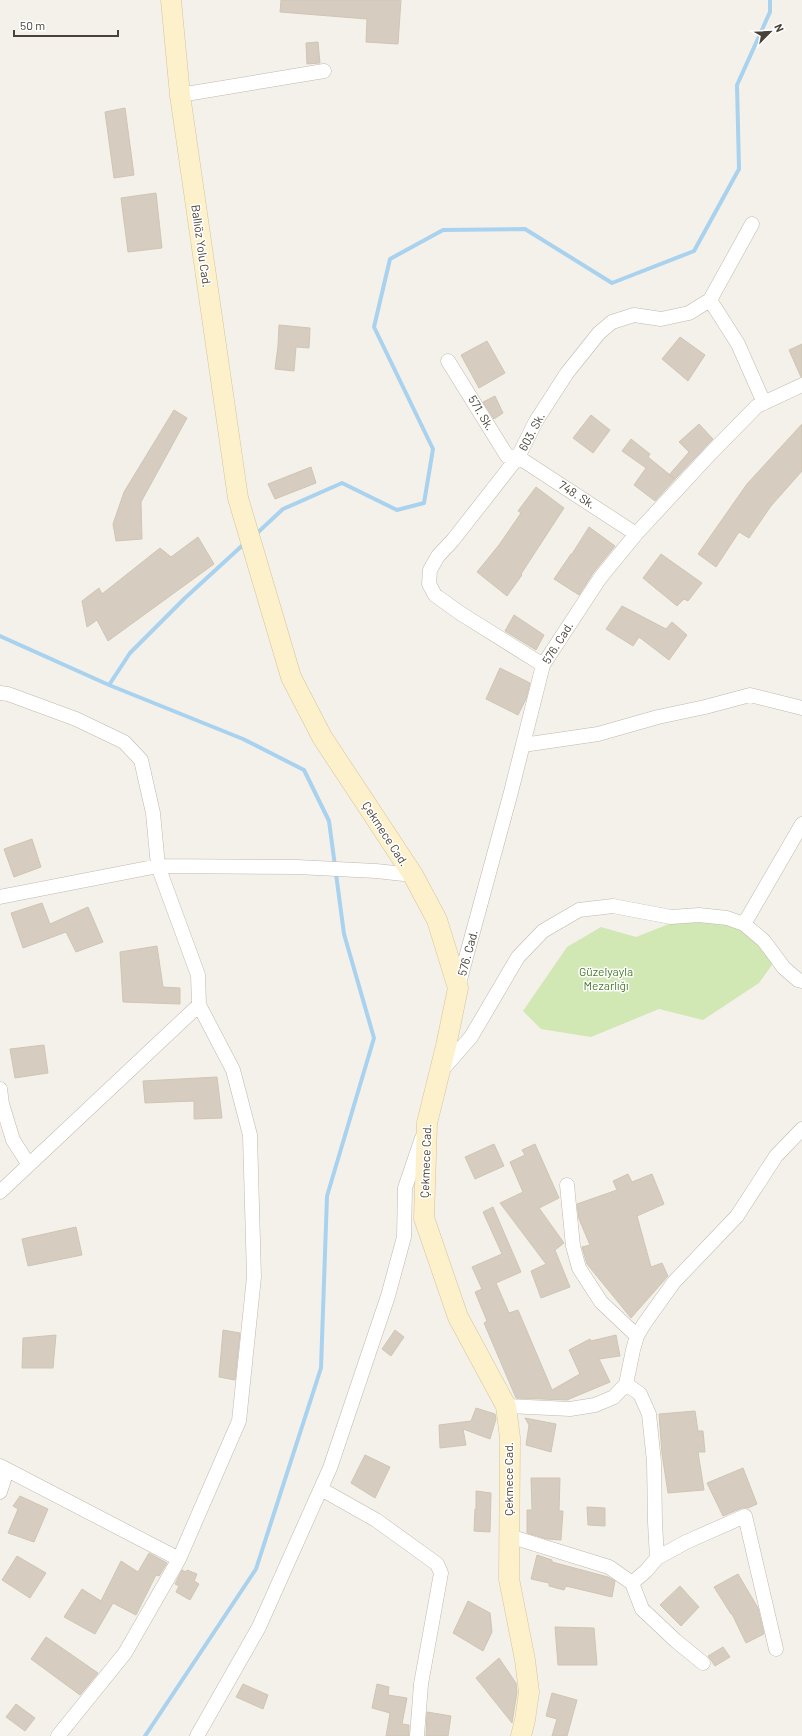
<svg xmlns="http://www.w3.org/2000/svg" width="802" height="1736" font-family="Barlow,sans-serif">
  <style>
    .green { fill: #d1e7b4 }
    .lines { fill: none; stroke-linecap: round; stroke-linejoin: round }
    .stream { stroke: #a9d2ef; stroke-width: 4 }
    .building { fill: #d6cdc0; stroke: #d0c5b3 }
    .street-casing { stroke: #c0b9ad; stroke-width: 15 }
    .secondary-casing { stroke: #d3c49b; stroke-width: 21 }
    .street { stroke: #fff; stroke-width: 14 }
    .secondary { stroke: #fdf1cb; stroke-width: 20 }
    .labels { text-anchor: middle; stroke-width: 3; stroke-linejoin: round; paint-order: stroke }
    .street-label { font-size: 12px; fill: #484238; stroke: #fff }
    .park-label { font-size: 12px; fill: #4a792c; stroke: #fff }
  </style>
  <rect width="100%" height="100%" fill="#f4f1ea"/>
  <path class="green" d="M679 920 740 921 764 941 772 965 759 983 703 1020 659 1009 591 1037 541 1029 523 1011 567 947 601 927 636 937Z"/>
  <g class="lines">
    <path class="stream" d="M255 535 283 509 342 483 397 510 424 503 433 449 374 327 390 259 443 230 525 229 612 283 694 251 739 169 737 85 770 12V0
      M0 636 109 685 243 739 304 770 329 821 344 934 374 1038 327 1196 321 1368 256 1569 145 1736
      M109 685 130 653 185 598 245 543"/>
  </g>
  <path class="building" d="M281 0H401L398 44 366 42 367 19 280 12Z
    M318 42 320 63 307 64 306 43Z
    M125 108 134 175 114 178 105 112Z
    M156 193 162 248 128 252 121 198Z
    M279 325 310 328 309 348 296 347 294 371 275 369 278 346Z
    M680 337 705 355 688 381 662 359Z
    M487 341 505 373 479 388 461 355Z
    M802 344V377H801L789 350Z
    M495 396 503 413 494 419 483 402Z
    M174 410 187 418 141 502 142 539 116 541 113 524 124 492Z
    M591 415 610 430 593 453 573 438Z
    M699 424 713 439 675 479 669 475 689 452 679 442Z
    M802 424V471L771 506 749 538 739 532 716 567 698 554 747 484Z
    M631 439 650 454 648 457 675 479 655 501 634 485 646 468 622 451Z
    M311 467 316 483 275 499 268 484Z
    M536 487 564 508 521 574 522 575 507 596 477 572 499 545 521 513 518 511Z
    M589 527 615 546 593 573 579 595 554 579 571 554H572Z
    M198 537 214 564 108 641 97 620 87 627 82 601 99 588 102 594 160 548 171 557Z
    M661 554 702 583 688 601 684 599 677 606 643 578Z
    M622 606 666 629 672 622 687 635 669 660 639 637 633 646 606 629Z
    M514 615 544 635 536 650 505 631Z
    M500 668 530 683 526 699 518 715 486 699Z
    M32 839 41 867 14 877 4 849Z
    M42 903 50 924 88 907 103 942 76 952 66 932 23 948 11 913Z
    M157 946 163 987 180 988V1004L123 1002 120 952Z
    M44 1045 48 1073 15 1078 10 1049Z
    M217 1077 222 1118 194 1119V1101L145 1103 143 1081Z
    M494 1144 504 1166 475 1179 465 1157Z
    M535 1144 559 1198 539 1208 564 1243 555 1250 570 1287 541 1298 531 1271 546 1264 500 1203 523 1192 510 1162 525 1155 522 1150Z
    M628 1174 632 1182 652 1174 664 1204 637 1216 651 1267 662 1263 668 1276 631 1318 587 1264 582 1247 590 1245 579 1219 577 1204 617 1190 613 1181Z
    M493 1207 521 1272 496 1283 509 1313 518 1310 552 1390 580 1374 569 1350 590 1339 591 1341 616 1335 620 1356 599 1359 610 1382 567 1400 516 1398 484 1323 487 1321 475 1292 482 1289 472 1267 502 1254 483 1212Z
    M76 1227 82 1255 28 1266 22 1239Z
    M223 1330 240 1333 235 1380 219 1377Z
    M395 1330 404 1337 391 1356 382 1349Z
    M56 1335 53 1368H22L23 1338Z
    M476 1408 495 1414 496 1419 490 1439 463 1429 466 1445 440 1448 439 1425 471 1421Z
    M695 1411 698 1431H703L705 1452H698L704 1490 668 1493 662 1454 659 1414Z
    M525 1418 556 1424 551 1452 526 1445 529 1425Z
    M365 1455 390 1467 375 1498 351 1483Z
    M743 1468 757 1504 748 1508H742L723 1516 707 1483Z
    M531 1478H560L559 1511H563L561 1540 547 1539 527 1533V1510H532Z
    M476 1491 491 1493 490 1532 474 1531 475 1509H476Z
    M20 1496 48 1509 34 1542 8 1533 18 1509 13 1506Z
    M587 1507 605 1508V1526L588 1525Z
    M149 1553 167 1563 159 1576 156 1575 136 1615 113 1603 95 1634 64 1617 82 1589 101 1601 121 1561 138 1572Z
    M537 1555 552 1560V1562L608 1577 615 1581 612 1597 566 1586 564 1590 549 1586V1583L531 1579Z
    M17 1556 46 1573 30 1598 2 1580Z
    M182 1570 186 1572 187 1570 197 1574 194 1581 199 1584 190 1600 176 1592 179 1586 175 1584Z
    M738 1574 758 1608 764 1634 746 1643 732 1614H731L714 1587Z
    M680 1586 699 1607 681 1626 660 1605Z
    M468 1601 490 1613 492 1632 483 1651 453 1633Z
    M555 1627 594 1628 597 1665H558Z
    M46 1637 98 1673 80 1695 31 1659Z
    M723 1647 730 1657 715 1666 708 1656Z
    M499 1658 516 1683 517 1692 512 1723 476 1678Z
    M243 1684 268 1695 263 1709 236 1697Z
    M377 1684 389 1687 388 1695 407 1698 402 1724 409 1725V1736H386L390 1713 372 1708Z
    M552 1693 577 1700 567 1736H552L557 1719 546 1716Z
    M16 1704 35 1718 25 1731 6 1717Z
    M427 1712 451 1716 448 1736H426Z"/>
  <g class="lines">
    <defs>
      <path id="street" d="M180 95 324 71
        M710 300 738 344 764 403
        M448 361 507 456 518 457 636 534
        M543 665 460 613 435 595 429 584 430 570 438 556 453 540 518 457 536 421 567 373 599 333 612 322 634 315 661 319 689 313 710 300 752 224
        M0 693 8 694 76 719 124 742 141 760 153 813 158 866 198 975 199 1005 233 1070 250 1135 254 1277 239 1421 179 1559 125 1653 58 1736
        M523 745 598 734 658 717 705 707 750 695 802 708
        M0 897 158 866 297 867 376 871 413 875
        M744 924 802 824
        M458 987 511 792 543 665 600 578 636 534 710 454 757 406 802 385
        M441 1071 471 1037 518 957 543 931 579 910 613 906 671 917 699 915 727 918 744 924 764 941 784 968 798 980 802 981
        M0 1089 2 1104 13 1140 29 1165
        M567 1185 573 1246 579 1268 601 1302 637 1336
        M0 1192 199 1005
        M626 1384 640 1394 649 1414 654 1462 655 1522 657 1558
        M506 1406 570 1409 595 1405 614 1397 626 1384 633 1350 637 1336 644 1324 674 1282 737 1216 776 1156 802 1129
        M0 1466 179 1559
        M321 1489 376 1520 437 1564 441 1573 421 1684 417 1736
        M0 1492 7 1470
        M509 1536 609 1567 632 1583 646 1571 657 1558 686 1542 745 1516 776 1649
        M632 1583 642 1609 676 1641 703 1663
        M197 1736 259 1627 330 1468 388 1296 404 1237 405 1188 422 1138"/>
      <path id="secondary" d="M171 0 180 95 238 498 291 677 322 737 413 875 437 920 458 988 446 1046 427 1123 424 1218 458 1317 506 1406 510 1438 509 1579 525 1660 529 1692 525 1720 521 1736"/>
    </defs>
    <use href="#street" class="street-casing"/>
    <use href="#secondary" class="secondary-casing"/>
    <use href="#street" class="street"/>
    <use href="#secondary" class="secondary"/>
  </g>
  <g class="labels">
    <g class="street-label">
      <text transform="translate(201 246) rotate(82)" y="4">Ballıöz Yolu Cad.</text>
      <text transform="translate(481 413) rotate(59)" y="4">571. Sk.</text>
      <text transform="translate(532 432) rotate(-62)" y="4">603. Sk.</text>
      <text transform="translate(577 495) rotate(33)" y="4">748. Sk.</text>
      <text transform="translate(558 643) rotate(-58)" y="4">576. Cad.</text>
      <text transform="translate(385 834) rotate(57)" y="4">Çekmece Cad.</text>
      <text transform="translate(468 953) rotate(-75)" y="4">576. Cad.</text>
      <text transform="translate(426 1161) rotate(-88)" y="4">Çekmece Cad.</text>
      <text transform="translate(509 1479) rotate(-90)" y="4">Çekmece Cad.</text>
    </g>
    <g class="park-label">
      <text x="606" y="976">Güzelyayla<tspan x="606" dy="14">Mezarlığı</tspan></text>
    </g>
  </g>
  <g transform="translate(770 32) rotate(66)" stroke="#ffffff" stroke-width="3" paint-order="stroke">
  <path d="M0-3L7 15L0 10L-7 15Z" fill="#484238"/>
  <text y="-6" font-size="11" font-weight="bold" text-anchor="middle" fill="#484238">N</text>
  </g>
  <path d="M14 30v6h104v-6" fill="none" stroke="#484238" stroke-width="2"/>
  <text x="20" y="30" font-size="12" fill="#484238" stroke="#ffffff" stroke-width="3" paint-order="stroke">50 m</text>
</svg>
